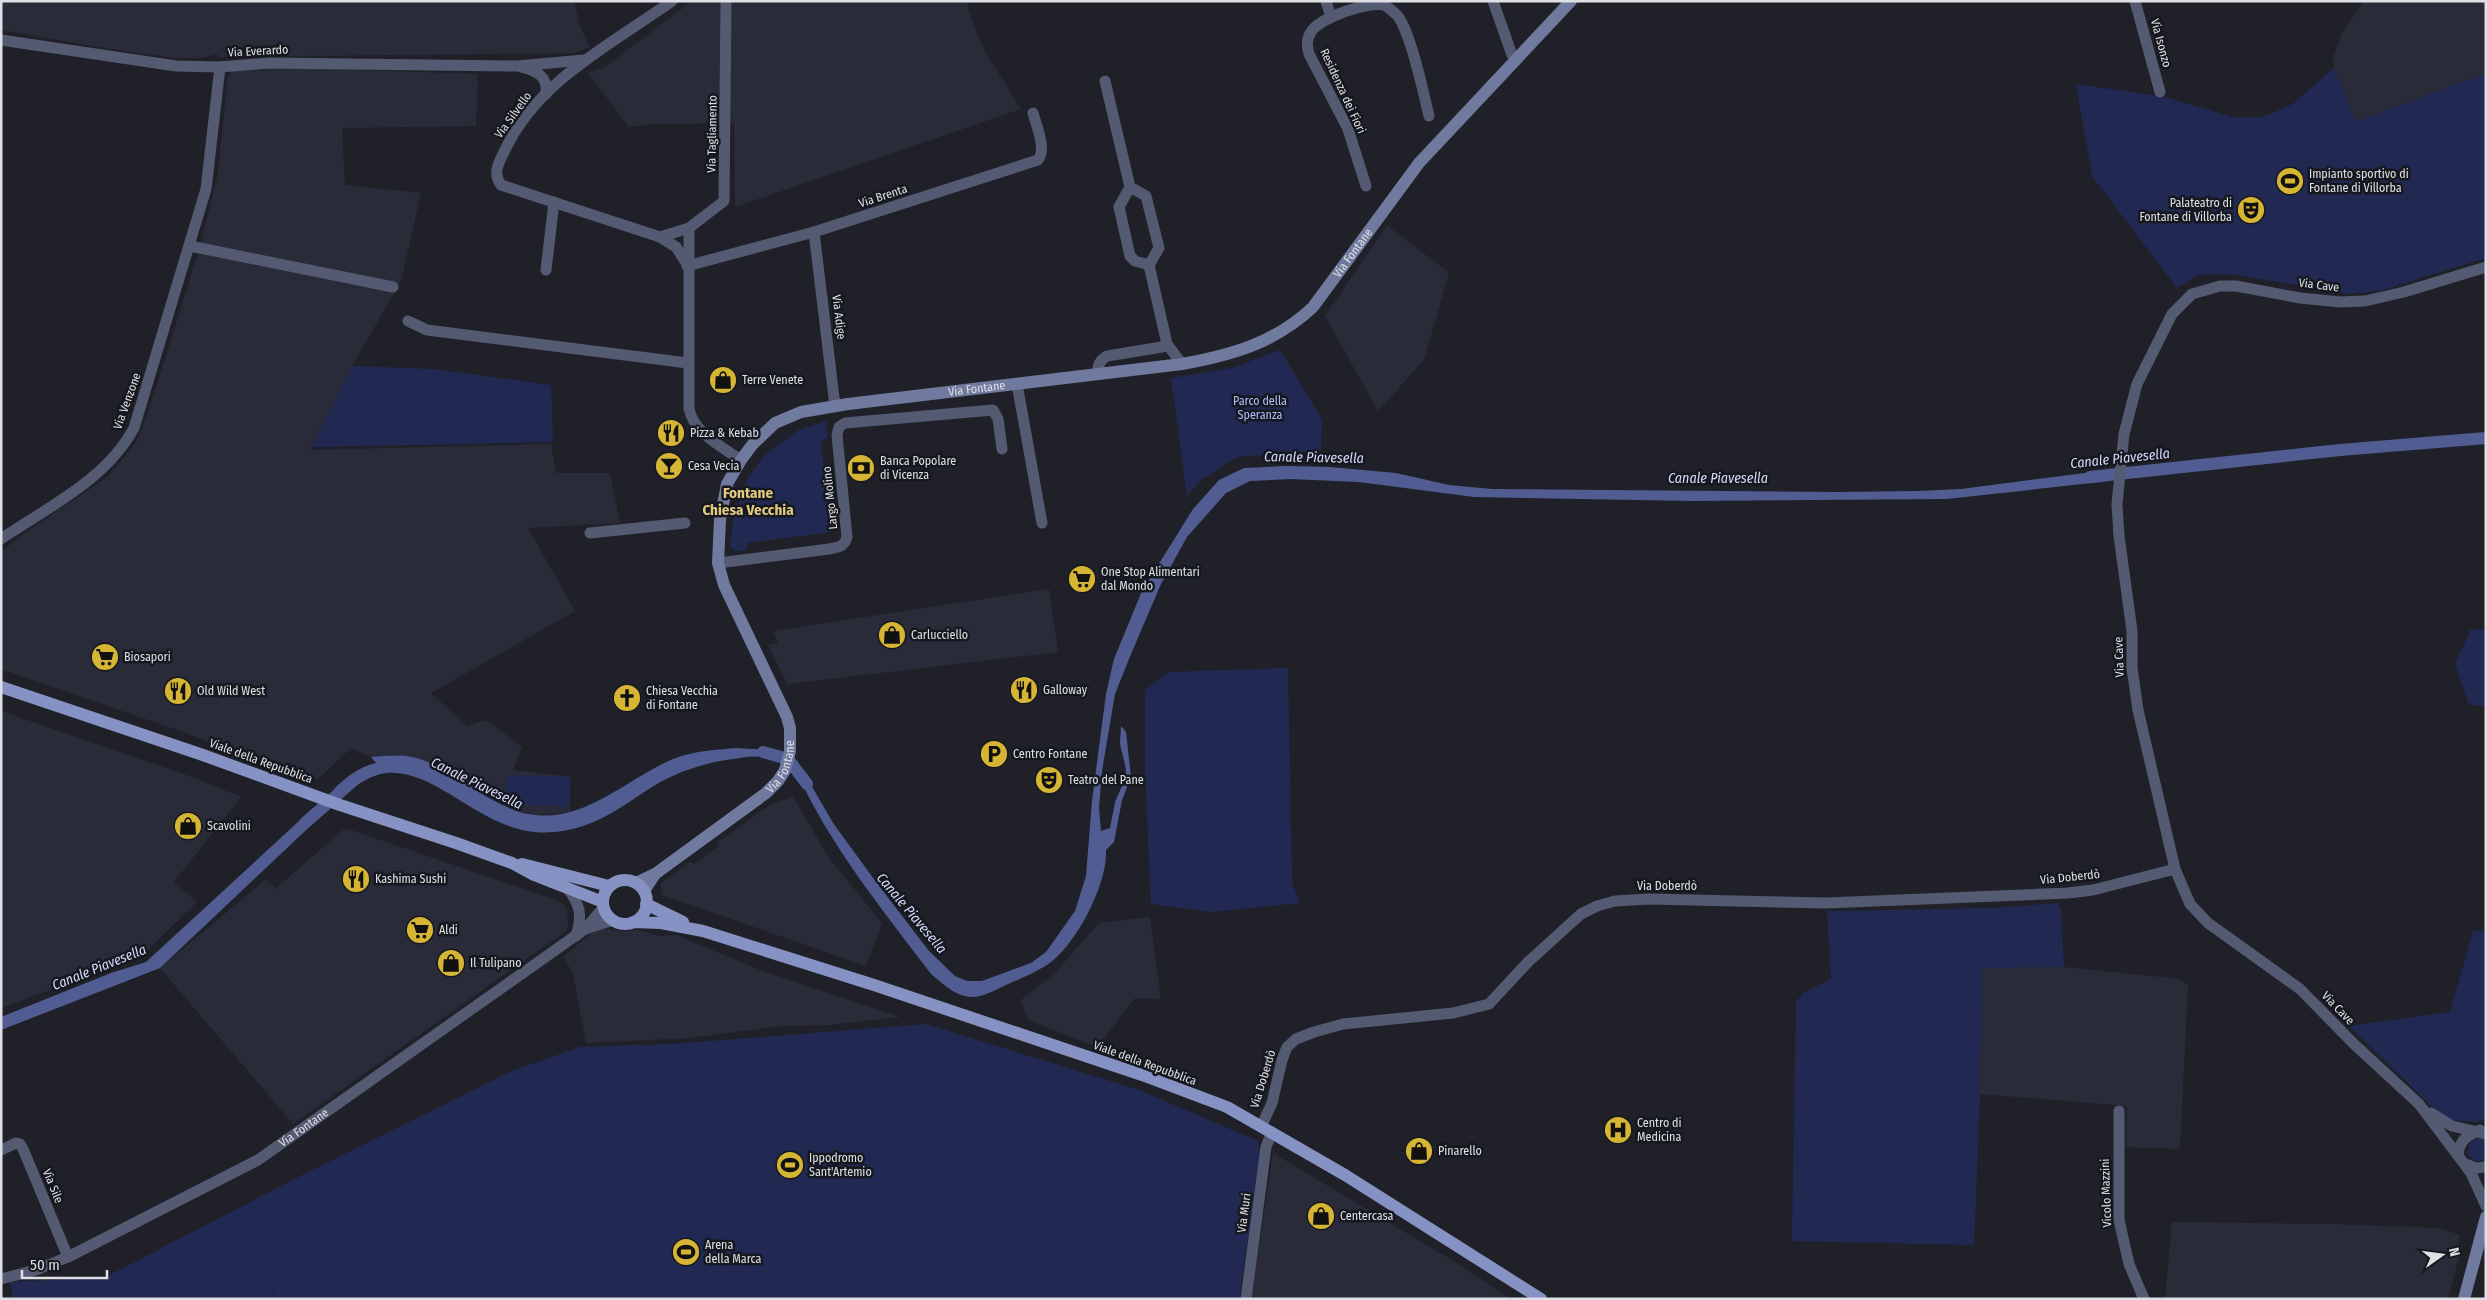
<svg xmlns="http://www.w3.org/2000/svg" width="2487" height="1300" font-family="'Fira Sans Condensed',sans-serif">
  <style>
    .built { fill: #292c38 }
    .green { fill: #212953 }
    .water { fill: #515d92 }
    .lines { fill: none; stroke-linecap: round; stroke-linejoin: round }
    .canal { stroke: #515d92; stroke-width: 12 }
    .street { stroke: #545a72; stroke-width: 11 }
    .secondary { stroke: #707a9f; stroke-width: 12 }
    .primary { stroke: #8692c3; stroke-width: 12 }
    .labels { text-anchor: middle; stroke-width: 5; stroke-linejoin: round; paint-order: stroke }
    .street-label { font-size: 12px; fill: #dfe0e5; stroke: #16181f }
    .poi-label { font-size: 12px; fill: #dfe0e5; stroke: #16181f; text-anchor: start }
    .park-label { font-size: 12px; fill: #aebefe; stroke: #16181f }
    .water-label { font-size: 14px; font-style: italic; fill: #d3dcfd; stroke: #16181f }
    .quarter-label { font-size: 15px; font-weight: bold; fill: #e2cb7f; stroke: #16181f }
  </style>
  <rect width="100%" height="100%" fill="#202128"/>
  <path class="built" d="M1 1H574L580 27 590 47 574 53 219 57 217 54 201 58H175L104 48 1 30Z
    M692 1H970L967 6 984 50 1021 109 735 207 734 123 653 124 629 127 588 73 605 67Z
    M2364 1H2486V73L2354 123 2343 88 2334 68 2333 58 2342 33Z
    M302 68 478 74 476 126 342 128 345 185 421 193 401 281 352 366 310 450 551 444 556 473H610L620 523 528 528 575 611 431 693 467 726 486 720 522 747 513 770 570 777V812L534 815 511 809 427 761 398 755 371 757 351 748 318 779 287 771 186 733 1 669V552L26 532 109 476 136 442 148 413 198 253 217 180 228 77 233 71Z
    M1387 225 1449 273 1424 360 1378 411 1325 316Z
    M1049 589 1058 652 787 684 768 645 778 643 773 631Z
    M1 711 192 777 241 797 174 882 197 902 141 956 1 1008Z
    M793 797 829 858 882 923 866 966 662 895 661 883 691 861 694 864 719 846 718 842 771 804Z
    M344 829 354 831 556 900 567 908 568 925 566 931 293 1124 160 968 266 879 275 889Z
    M1150 917 1161 999 1135 998 1097 1047 1028 1020 1021 1000 1054 974 1099 923Z
    M602 928 620 931 638 930 659 936 676 935 760 970 900 1017 829 1025 781 1026 689 1038 586 1043 573 974 564 957 595 929Z
    M2064 967 2180 979 2188 986 2180 1149 2126 1147 2127 1106 1980 1094 1982 968Z
    M1273 1153 1460 1265 1510 1299H1251Z
    M2172 1222 2331 1224 2439 1228 2460 1235 2458 1245 2462 1247 2448 1299H2165Z"/>
  <path class="green" d="M2334 68 2343 88 2355 122 2486 73V258L2379 291 2350 294 2229 274 2197 275 2177 288 2092 176 2076 84 2165 97 2232 117H2263L2293 104Z
    M1280 350 1322 420 1321 451 1237 457 1201 480 1187 496 1171 378 1232 368Z
    M352 366 434 369 551 385 553 442 312 447Z
    M826 421 828 438 821 440 831 532 747 543 746 550 738 551 730 547 734 513 748 477 766 454 799 430Z
    M2471 629 2486 630V706L2469 705 2455 664Z
    M1288 668 1292 883 1300 903 1212 912 1151 904 1145 773V690L1169 672Z
    M507 775 570 777 569 807 504 803Z
    M2058 903 2061 912 2064 967 1982 968 1980 1094 1974 1245 1792 1241 1796 1002 1803 993 1831 979 1827 911 1994 908Z
    M2473 931H2486V1119L2479 1122 2446 1120 2349 1026 2450 1012Z
    M926 1024 1139 1090 1258 1141 1260 1155 1239 1299H272L276 1281 271 1299H13L10 1282 106 1277 302 1175 512 1071 580 1047 672 1044Z
    M2477 1138 2486 1140V1159C2478 1163 2471 1161 2467 1153L2470 1142Z"/>
  <path class="water" d="M1285 466 1330 467 1396 473 1449 485 1492 489 1837 492 1918 491 1961 489 2093 472 2107 473V481L2101 482 1947 499 1693 501 1474 497 1359 482 1290 479 1250 481 1226 493 1187 537 1161 584 1131 654 1115 694 1102 771 1099 808 1101 831 1110 828 1115 802 1125 779 1126 769 1120 744 1121 726 1126 732 1131 777 1122 800 1114 842 1106 850C1108 883 1076 946 1047 965 1034 973 1020 979 1006 985 995 990 982 998 970 997 955 996 942 983 931 974 882 909 831 847 797 773L799 764 833 823 876 882 929 951 955 976 967 981H982L1031 963 1046 952 1075 911 1086 876 1092 801 1106 694 1114 659 1142 591 1193 509 1219 480 1244 468Z
    M736 748 781 751 779 761C764 755 750 756 734 759 706 762 676 772 652 787 621 807 593 829 554 832 485 839 441 768 386 773 371 775 358 784 346 793L334 789C346 777 359 767 376 763L371 757C386 756 401 754 416 758 458 769 490 810 535 815 587 821 628 778 673 759 694 751 713 750 736 748Z
    M311 810 322 815 160 968 1 1030V1017L111 973 146 962Z"/>
  <g class="lines">
    <path class="canal" d="M2090 477 2340 450 2486 438
      M763 752 788 759 807 784
      M305 823 354 780"/>
    <g class="street">
      <path d="M672 1C612 44 538 80 505 150 499 162 492 173 501 185L660 237 689 228 724 201 726 1"/>
      <path d="M1326 1 1331 17"/>
      <path d="M1493 1 1512 55 1517 59"/>
      <path d="M2135 1 2160 92"/>
      <path d="M1 40 176 66 220 67 270 63 517 66 584 60"/>
      <path d="M521 67C537 71 548 76 546 94"/>
      <path d="M1105 81 1130 187"/>
      <path d="M1366 186 1348 129 1309 54C1307 46 1306 40 1311 32 1319 18 1368 1 1384 5 1387 6 1393 12 1396 14 1410 28 1424 95 1429 116"/>
      <path d="M1130 187 1146 196 1159 248 1149 265 1135 261 1130 256 1119 207Z"/>
      <path d="M689 228V409C694 433 722 447 741 460"/>
      <path d="M814 232 835 406"/>
      <path d="M660 237 676 247 687 264"/>
      <path d="M190 246 393 287"/>
      <path d="M687 266 814 232 1038 160C1047 149 1036 125 1033 113"/>
      <path d="M2486 267 2404 292 2365 301 2340 302 2300 298 2236 286H2220L2192 294 2172 314 2137 384 2124 434 2117 504 2119 536 2132 631V668L2138 710 2175 869 2190 904 2208 923 2300 989 2355 1045 2419 1104 2471 1173 2486 1206"/>
      <path d="M546 270 554 202"/>
      <path d="M408 321 427 330 688 363"/>
      <path d="M1167 344 1182 364"/>
      <path d="M1098 374C1097 366 1100 360 1107 356L1162 347 1167 344 1149 265"/>
      <path d="M1017 384 1042 523"/>
      <path d="M590 533 685 523"/>
      <path d="M1 539C48 507 106 480 134 428L206 189 220 67"/>
      <path d="M718 563 829 549C839 547 844 547 847 537L837 435 839 427 845 423 993 410 998 419 1002 449"/>
      <path d="M567 887C580 906 583 913 576 936"/>
      <path d="M585 929 613 920"/>
      <path d="M2119 1111V1220L2129 1264 2144 1299"/>
      <path d="M2431 1113 2452 1126 2486 1134"/>
      <path d="M1261 1127 1272 1103 1282 1060 1287 1047 1296 1039 1314 1032 1343 1024 1453 1013 1489 1004 1528 962 1581 914 1597 906 1615 901 1649 899 1826 903 2068 893 2093 890 2175 869"/>
      <path d="M1 1150 16 1143 20 1144 23 1149 68 1257"/>
      <path d="M2458 1154C2460 1140 2467 1135 2480 1130"/>
      <path d="M2466 1164 2476 1168 2486 1167"/>
      <path id="s1" d="M1 1279 36 1270 68 1257 258 1160 585 929 603 908"/>
      <path d="M1246 1299 1266 1147 1272 1132"/>
    </g>
    <g class="secondary">
      <path id="s2" d="M636 883 655 874 766 793 778 781 785 770 790 751V728L787 717 724 585 718 563 720 520 727 484 741 460 752 445 775 423 801 412 848 404 1182 364C1232 355 1275 343 1313 307L1419 163 1571 1"/>
      <path d="M644 891 655 874"/>
      <path d="M2464 1299 2486 1217"/>
    </g>
    <path class="primary" d="M1 687 200 754 340 805 456 843 512 863 534 875 603 902
      M522 864 609 886
      M603 902a22 22 0 1 1 44 0a22 22 0 1 1-44 0Z
      M646 904 683 922
      M633 922 661 923 703 931 874 985 1142 1075 1227 1107 1345 1175 1541 1299"/>
  </g>
  <defs>
    <symbol id="stadium-disc" viewBox="-11 -11 22 22"><circle r="9.5" fill="#d6b534" stroke="#16181f"/><path d="M0-5a6.5 5 0 1 0 0 10a6.5 5 0 1 0 0-10ZM-3.5-1.8h7v3.6h-7Z" fill="#111"/></symbol>
    <symbol id="theatre-disc" viewBox="-11 -11 22 22"><circle r="9.5" fill="#d6b534" stroke="#16181f"/><path d="M-5-5.5Q0-4 5-5.5V0Q5 5 0 6Q-5 5-5 0ZM-3.3-2.5H-1v1.5H-3.3ZM1-2.5H3.3v1.5H1ZM-2.8 1Q0 5.5 2.8 1Z" fill="#111"/></symbol>
    <symbol id="shop-disc" viewBox="-11 -11 22 22"><circle r="9.5" fill="#d6b534" stroke="#16181f"/><path d="M-5-2.5h2.3a2.7 3.5 0 0 1 5.4 0H5L5.5 6h-11ZM-1.5-2.5h3a1.5 2.3 0 0 0-3 0Z" fill="#111"/></symbol>
    <symbol id="restaurant-disc" viewBox="-11 -11 22 22"><circle r="9.5" fill="#d6b534" stroke="#16181f"/><path d="M-5-6h1v4h1v-4h1v4h1v-4h1v5L-1.5 .5V6h-2V.5L-5-1ZM5-6V6H3V1.5H1.5Q1.5-4 5-6Z" fill="#111"/></symbol>
    <symbol id="bar-disc" viewBox="-11 -11 22 22"><circle r="9.5" fill="#d6b534" stroke="#16181f"/><path d="M-6-5H6L.8 .8V4.5H3.5V6h-7V4.5H-.8V.8Z" fill="#111"/></symbol>
    <symbol id="bank-disc" viewBox="-11 -11 22 22"><circle r="9.5" fill="#d6b534" stroke="#16181f"/><path d="M-6-4H6V4H-6ZM0-2.3a2.3 2.3 0 1 0 0 4.6a2.3 2.3 0 1 0 0-4.6Z" fill="#111"/></symbol>
    <symbol id="supermarket-disc" viewBox="-11 -11 22 22"><circle r="9.5" fill="#d6b534" stroke="#16181f"/><path d="M-6-5.5h2.5l.6 2H6L4.5 2H-2.5L-4.4-4H-6ZM-1.5 3.2a1.3 1.3 0 1 0 .1 0ZM3 3.2a1.3 1.3 0 1 0 .1 0Z" fill="#111"/></symbol>
    <symbol id="church-disc" viewBox="-11 -11 22 22"><circle r="9.5" fill="#d6b534" stroke="#16181f"/><path d="M-1.2-6h2.4v3.5h3.3v2.4h-3.3V6h-2.4V-.1h-3.3v-2.4h3.3Z" fill="#111"/></symbol>
    <symbol id="parking-disc" viewBox="-11 -11 22 22"><circle r="9.5" fill="#d6b534" stroke="#16181f"/><path d="M-3.5-5.5H1a3.5 3.5 0 0 1 0 7H-1V5.5H-3.5ZM-1-3.4V-.6H.8a1.4 1.4 0 0 0 0-2.8Z" fill="#111"/></symbol>
    <symbol id="hospital-disc" viewBox="-11 -11 22 22"><circle r="9.5" fill="#d6b534" stroke="#16181f"/><path d="M-5-5h3v3.5h4V-5h3V5h-3V1.5h-4V5h-3Z" fill="#111"/></symbol>
  </defs>
  <g fill-rule="evenodd">
    <use href="#stadium-disc" x="2274" y="165" width="32" height="32"/>
    <use href="#theatre-disc" x="2235" y="194" width="32" height="32"/>
    <use href="#shop-disc" x="707" y="364" width="32" height="32"/>
    <use href="#restaurant-disc" x="655" y="417" width="32" height="32"/>
    <use href="#bar-disc" x="653" y="450" width="32" height="32"/>
    <use href="#bank-disc" x="845" y="452" width="32" height="32"/>
    <use href="#supermarket-disc" x="1066" y="563" width="32" height="32"/>
    <use href="#shop-disc" x="876" y="619" width="32" height="32"/>
    <use href="#supermarket-disc" x="89" y="641" width="32" height="32"/>
    <use href="#restaurant-disc" x="1008" y="674" width="32" height="32"/>
    <use href="#restaurant-disc" x="162" y="675" width="32" height="32"/>
    <use href="#church-disc" x="611" y="682" width="32" height="32"/>
    <use href="#parking-disc" x="978" y="738" width="32" height="32"/>
    <use href="#theatre-disc" x="1033" y="764" width="32" height="32"/>
    <use href="#shop-disc" x="172" y="810" width="32" height="32"/>
    <use href="#restaurant-disc" x="340" y="863" width="32" height="32"/>
    <use href="#supermarket-disc" x="404" y="914" width="32" height="32"/>
    <use href="#shop-disc" x="435" y="947" width="32" height="32"/>
    <use href="#hospital-disc" x="1602" y="1114" width="32" height="32"/>
    <use href="#shop-disc" x="1403" y="1135" width="32" height="32"/>
    <use href="#stadium-disc" x="774" y="1149" width="32" height="32"/>
    <use href="#shop-disc" x="1305" y="1200" width="32" height="32"/>
    <use href="#stadium-disc" x="670" y="1236" width="32" height="32"/>
  </g>
  <g class="labels">
    <g class="street-label">
      <text transform="translate(2161 43) rotate(75)" y="4">Via Isonzo</text>
      <text transform="translate(258 51) rotate(-3)" y="4">Via Everardo</text>
      <text transform="translate(1343 91) rotate(65)" y="4">Residenza dei Fiori</text>
      <text transform="translate(513 115) rotate(-54)" y="4">Via Silvello</text>
      <text transform="translate(712 134) rotate(-89)" y="4">Via Tagliamento</text>
      <text transform="translate(883 196) rotate(-18)" y="4">Via Brenta</text>
      <text dy="4" stroke="none"><textPath href="#s2" startOffset="1194">Via Fontane</textPath></text>
      <text transform="translate(2319 285) rotate(7)" y="4">Via Cave</text>
      <text transform="translate(839 317) rotate(83)" y="4">Via Adige</text>
      <text dy="4" stroke="none"><textPath href="#s2" startOffset="775">Via Fontane</textPath></text>
      <text transform="translate(127 401) rotate(-70)" y="4">Via Venzone</text>
      <text transform="translate(830 498) rotate(-96)" y="4">Largo Molino</text>
      <text transform="translate(2119 657) rotate(-92)" y="4">Via Cave</text>
      <text transform="translate(261 761) rotate(20)" y="4">Viale della Repubblica</text>
      <text dy="4" stroke="none"><textPath href="#s2" startOffset="190">Via Fontane</textPath></text>
      <text transform="translate(2070 877) rotate(-6)" y="4">Via Doberdò</text>
      <text x="1667" y="890">Via Doberdò</text>
      <text transform="translate(2338 1008) rotate(46)" y="4">Via Cave</text>
      <text transform="translate(1145 1063) rotate(20)" y="4">Viale della Repubblica</text>
      <text transform="translate(1263 1079) rotate(-73)" y="4">Via Doberdò</text>
      <text dy="4" stroke="none"><textPath href="#s1" startOffset="340">Via Fontane</textPath></text>
      <text transform="translate(53 1186) rotate(68)" y="4">Via Sile</text>
      <text transform="translate(2106 1193) rotate(-92)" y="4">Vicolo Mazzini</text>
      <text transform="translate(1244 1213) rotate(-82)" y="4">Via Muri</text>
    </g>
    <g class="poi-label">
      <text x="2309" y="178">Impianto sportivo di<tspan x="2309" dy="14">Fontane di Villorba</tspan></text>
      <text x="2232" y="207" text-anchor="end">Palateatro di<tspan x="2232" dy="14">Fontane di Villorba</tspan></text>
      <text x="742" y="384">Terre Venete</text>
      <text x="690" y="437">Pizza &amp; Kebab</text>
      <text x="880" y="465">Banca Popolare<tspan x="880" dy="14">di Vicenza</tspan></text>
      <text x="688" y="470">Cesa Vecia</text>
      <text x="1101" y="576">One Stop Alimentari<tspan x="1101" dy="14">dal Mondo</tspan></text>
      <text x="911" y="639">Carlucciello</text>
      <text x="124" y="661">Biosapori</text>
      <text x="1043" y="694">Galloway</text>
      <text x="197" y="695">Old Wild West</text>
      <text x="646" y="695">Chiesa Vecchia<tspan x="646" dy="14">di Fontane</tspan></text>
      <text x="1013" y="758">Centro Fontane</text>
      <text x="1068" y="784">Teatro del Pane</text>
      <text x="207" y="830">Scavolini</text>
      <text x="375" y="883">Kashima Sushi</text>
      <text x="439" y="934">Aldi</text>
      <text x="470" y="967">Il Tulipano</text>
      <text x="1637" y="1127">Centro di<tspan x="1637" dy="14">Medicina</tspan></text>
      <text x="1438" y="1155">Pinarello</text>
      <text x="809" y="1162">Ippodromo<tspan x="809" dy="14">Sant'Artemio</tspan></text>
      <text x="1340" y="1220">Centercasa</text>
      <text x="705" y="1249">Arena<tspan x="705" dy="14">della Marca</tspan></text>
    </g>
    <g class="park-label">
      <text x="1260" y="405">Parco della<tspan x="1260" dy="14">Speranza</tspan></text>
    </g>
    <g class="water-label">
      <text transform="translate(1314 457) rotate(1)" y="5">Canale Piavesella</text>
      <text transform="translate(2120 458) rotate(-6)" y="5">Canale Piavesella</text>
      <text x="1718" y="483">Canale Piavesella</text>
      <text transform="translate(477 783) rotate(26)" y="5">Canale Piavesella</text>
      <text transform="translate(912 913) rotate(50)" y="5">Canale Piavesella</text>
      <text transform="translate(99 967) rotate(-22)" y="5">Canale Piavesella</text>
    </g>
    <g class="quarter-label">
      <text x="748" y="498">Fontane<tspan x="748" dy="17">Chiesa Vecchia</tspan></text>
    </g>
  </g>
  <rect width="2487" height="1300" fill="none" stroke="#dfe0e5" stroke-width="5"/>
  <g transform="translate(2442 1255) rotate(76)" stroke="#16181f" stroke-width="4" paint-order="stroke">
  <path d="M0-4L9 19L0 12L-9 19Z" fill="#dfe0e5"/>
  <text y="-8" font-size="14" font-weight="bold" text-anchor="middle" fill="#dfe0e5">N</text>
  </g>
  <path d="M22 1270v8h85v-8" fill="none" stroke="#dfe0e5" stroke-width="2.5"/>
  <text x="30" y="1270" font-size="15" fill="#dfe0e5" stroke="#16181f" stroke-width="4" paint-order="stroke">50 m</text>
</svg>
